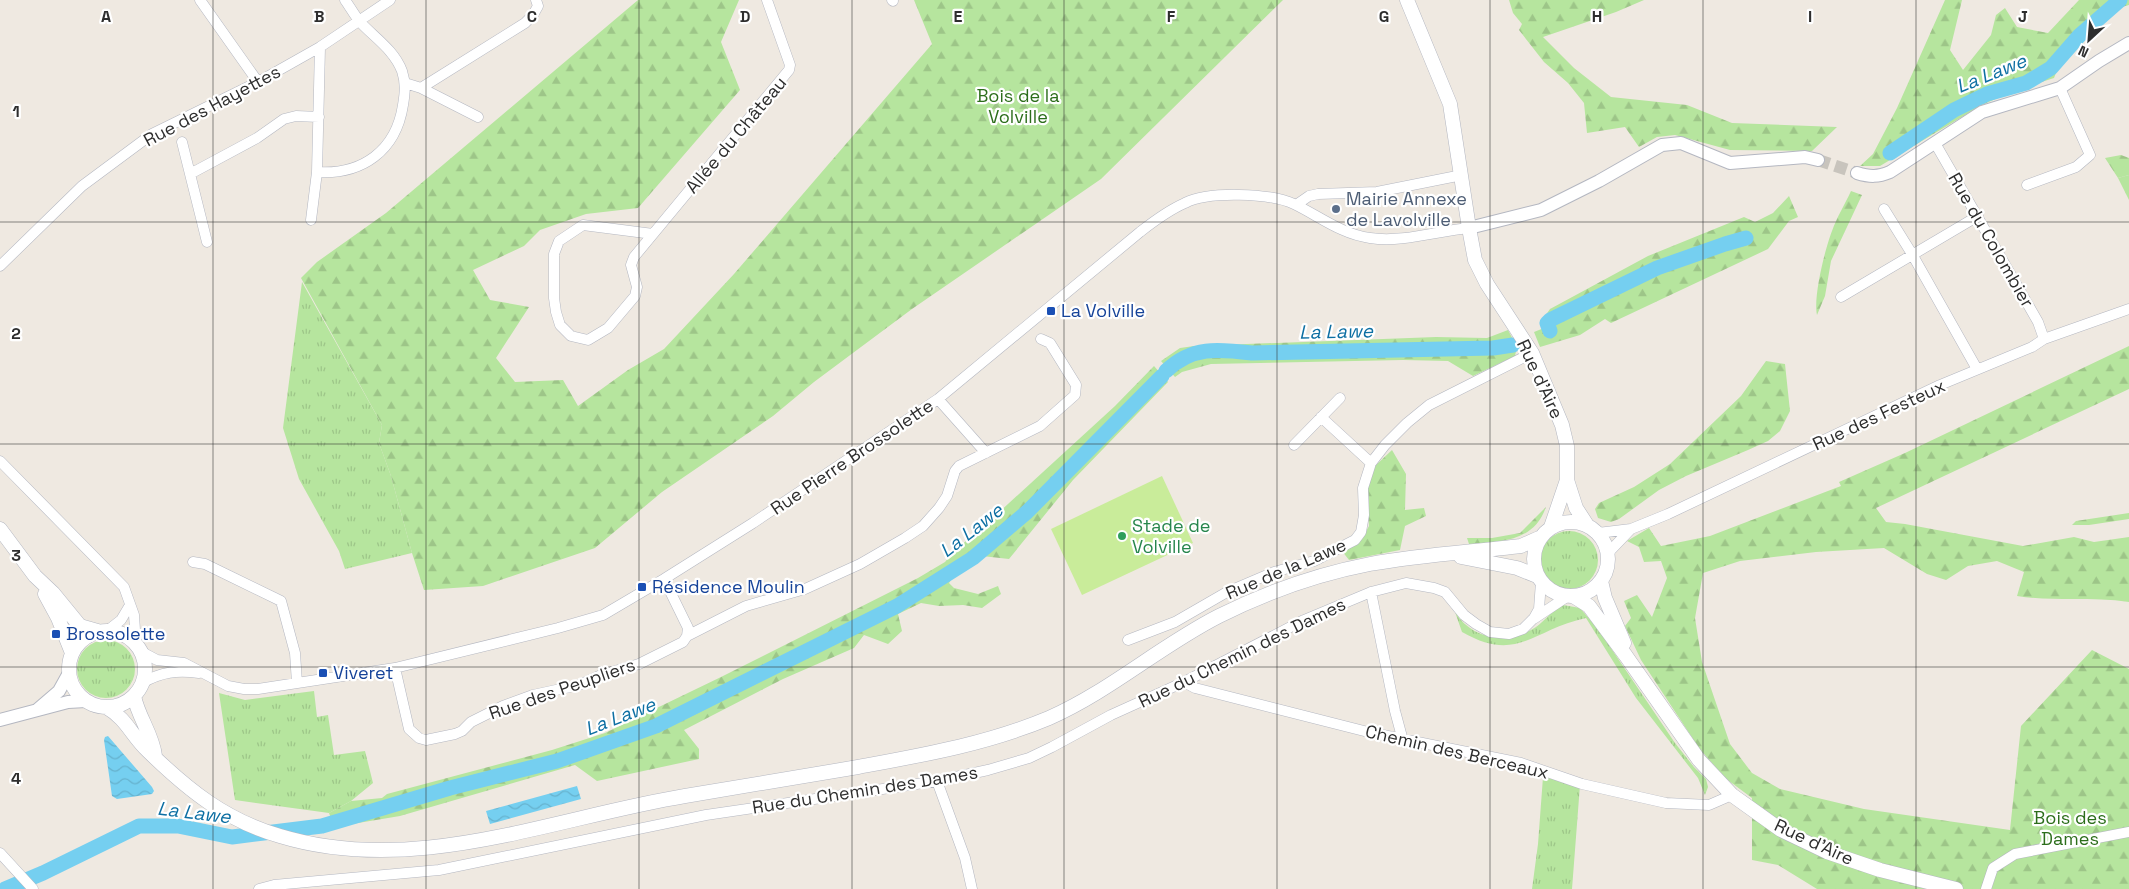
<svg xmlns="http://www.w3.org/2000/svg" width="2129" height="889" font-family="'Space Grotesk',sans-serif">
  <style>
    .grass { fill: url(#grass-tufts) }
    .forest { fill: url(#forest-firs) }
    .pitch { fill: #c9ec9a }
    .water { fill: url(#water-waves) }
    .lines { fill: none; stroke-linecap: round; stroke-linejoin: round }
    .river { stroke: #75cff0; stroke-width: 15 }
    .tertiary-tunnel { stroke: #c8c4bd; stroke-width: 12; stroke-dasharray: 12 6; stroke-linecap: butt }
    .minor-casing { stroke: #b4b7c1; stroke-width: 11 }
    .tertiary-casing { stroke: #b4b7c1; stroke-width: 14 }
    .secondary-casing { stroke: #b4b7c1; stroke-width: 15 }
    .minor { stroke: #fff; stroke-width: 10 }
    .tertiary { stroke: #fff; stroke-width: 12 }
    .secondary { stroke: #fff; stroke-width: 14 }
    .grid { fill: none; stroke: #2e2e2e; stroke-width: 1; stroke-opacity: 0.55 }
    .service-dot { fill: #5c6f8a; stroke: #fff; stroke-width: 2 }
    .transit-dot { fill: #1a4fb4; stroke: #fff; stroke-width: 2 }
    .leisure-dot { fill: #2e9e5b; stroke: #fff; stroke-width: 2 }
    .labels { text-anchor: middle; stroke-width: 4.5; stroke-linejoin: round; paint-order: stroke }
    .park-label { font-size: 18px; fill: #2c6e1b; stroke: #fff }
    .street-label { font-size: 18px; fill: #2e2e2e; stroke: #fff }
    .service-label { font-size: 18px; fill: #4e5e75; stroke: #fff; text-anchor: start }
    .transit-label { font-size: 18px; fill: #164399; stroke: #fff; text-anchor: start }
    .leisure-label { font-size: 18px; fill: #27864d; stroke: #fff; text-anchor: start }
    .water-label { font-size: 19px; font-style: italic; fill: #0d6fa3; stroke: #fff }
    .grid-label { font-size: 16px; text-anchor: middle; font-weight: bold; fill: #2e2e2e; stroke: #fff; stroke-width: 4.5; stroke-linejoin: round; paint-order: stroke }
  </style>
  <defs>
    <pattern id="grass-tufts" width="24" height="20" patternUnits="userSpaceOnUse" patternTransform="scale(1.25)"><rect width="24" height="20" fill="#b6e59e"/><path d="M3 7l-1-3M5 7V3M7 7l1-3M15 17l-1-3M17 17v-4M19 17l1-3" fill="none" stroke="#9dc588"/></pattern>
    <pattern id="forest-firs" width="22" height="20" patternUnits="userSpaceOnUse" patternTransform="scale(1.25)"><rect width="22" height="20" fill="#b6e59e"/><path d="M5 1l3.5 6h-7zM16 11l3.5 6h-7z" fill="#9dc588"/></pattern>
    <pattern id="water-waves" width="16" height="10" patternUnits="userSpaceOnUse" patternTransform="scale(1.25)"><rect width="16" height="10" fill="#75cff0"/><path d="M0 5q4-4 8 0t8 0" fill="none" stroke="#66b2ce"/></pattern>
  </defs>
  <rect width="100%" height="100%" fill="#efe9e1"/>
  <path class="grass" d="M2129 175V200L2118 178Z
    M302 282 382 425 379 443 391 476 412 553 345 569 339 551 299 479 283 428Z
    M1540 560a29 29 0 1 1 58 0a29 29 0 1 1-58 0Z
    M1563 605 1580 608 1598 629 1675 743 1694 767 1706 779 1708 787 1705 795 1698 778 1636 698 1586 618C1533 629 1518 664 1462 632L1455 612C1472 640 1508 645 1536 627 1546 620 1552 610 1563 605Z
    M77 669a29 29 0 1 1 58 0a29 29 0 1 1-58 0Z
    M314 691 317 717 328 715 334 755 365 751 373 783 351 801 329 813 235 800 219 693 245 700Z
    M1543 777 1580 785 1572 889H1532L1538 844Z"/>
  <path class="forest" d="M638 0H739L721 42 740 90 638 208 586 214 540 230 524 246 473 270 490 300 529 307 496 358 515 382 563 380 578 406 628 370 664 349 734 274 932 44 914 0H1283L1101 179 912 309 814 382 773 416 662 492 595 548 483 586 424 590 412 553 391 476 379 443 382 425 301 278 317 262 386 213Z
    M1509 0H1644L1616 12 1543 37 1574 68 1611 97 1687 105 1732 123 1837 127 1812 151 1730 150 1675 135 1657 137 1639 147 1625 127 1587 133 1584 103 1568 83 1544 62 1519 30 1522 24 1513 13Z
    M1945 0H1962L1950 50 1963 70 1991 35 1996 15 2005 8 2017 27 2048 33 2079 0H2129V5L2118 8 2070 37 2054 78 2016 90 1982 105 1880 166H1860L1873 154 1897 108Z
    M2121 155 2129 158V175L2118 178 2105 158Z
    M1851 191 1862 195 1831 261 1825 296 1817 315C1813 297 1825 249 1832 231 1837 217 1845 204 1851 191Z
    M1789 196 1798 217 1789 221 1768 249 1611 323 1605 319 1580 335 1540 347 1534 332 1549 326 1545 316 1550 309 1648 256 1744 217 1755 222 1773 213Z
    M1508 330 1517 347 1515 356 1473 376 1448 361 1403 360 1211 364 1182 372 1175 377 1161 361 1180 348 1194 346 1436 337 1487 338Z
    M2129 346V389L1876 508 1886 522 1905 524 2023 546 2074 537 2094 542 2129 537V602C2092 596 2054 602 2017 596L2024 572 1997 561 1968 566 1946 580 1927 574 1884 548 1816 552 1740 561 1703 573 1695 618 1702 662 1730 744 1752 773 1780 789 1864 809 2010 830 2021 726 2092 650 2129 669V889H1817L1778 865 1752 860V798L1725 778 1699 748 1641 660 1625 626 1631 618 1624 601 1637 595 1652 617 1667 578 1661 561 1644 562 1639 547 1627 541 1649 528 1661 546 1710 536 1841 486 1839 482 1905 453Z
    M1766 361 1785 364 1790 411 1780 431 1768 441 1748 450 1686 476 1659 490 1619 519 1611 522 1598 518 1595 509 1599 503 1634 487 1670 464 1741 396Z
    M1154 366 1168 382 1073 480 1009 559 982 556 956 573 949 583 954 588 978 594 998 586 1001 594 982 608 963 605 939 606 921 603 898 614 902 631 888 644 864 635 854 648 783 679 684 730 699 749V759L597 781 575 765 400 816 334 827 329 813 351 801 382 798 387 794 552 750 605 733 721 677 918 578 945 562 954 551 984 526 1115 406Z
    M1392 450 1406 474 1405 510 1424 508 1426 516 1405 526 1400 550 1349 560 1342 551 1363 537 1369 526 1366 488 1375 466Z
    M1546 507C1534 542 1501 542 1469 544L1467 538H1492L1520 533Z
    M2129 513V519L2089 525H2072L2076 521Z"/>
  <path class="pitch" d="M1162 476 1193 543 1082 595 1051 529Z"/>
  <path class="water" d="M108 736 152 787 154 791 152 794 117 799 112 796 104 740 105 737Z
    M577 786 581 799 490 824 486 811Z"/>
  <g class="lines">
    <path class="river" d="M1890 153 1954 110 1987 94 2026 83 2051 68 2079 36 2120 0
      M1550 331 1547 323 1550 320 1657 268 1725 244 1746 238
      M1166 371C1192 346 1218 349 1252 353L1493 348 1513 345
      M5 889 43 873 139 826H178L232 837 322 826 450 788 557 761 656 726 897 606 973 558 1027 512 1162 376"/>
    <path class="tertiary-tunnel" d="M1818 160 1857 173"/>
    <defs>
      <path id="minor" d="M200 0 258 82
        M892 0 893 1
        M405 83 421 88 478 117
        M421 88 525 23 533 15 538 6 536 0
        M182 142 207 242
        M1935 143 2038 322 2044 339
        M317 172C362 175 396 151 403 105 405 93 406 83 402 71 394 50 375 38 360 22 355 16 350 7 345 0
        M190 174 257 138 284 119 296 116 319 117
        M2027 185 2076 167 2090 155 2060 88
        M1296 205 1309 196 1318 194 1377 192 1462 175
        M1884 209 1912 254 1977 369
        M311 220 317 172 320 47
        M653 234 583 225 559 241 554 254V298L556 312 560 325 571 336 588 340 608 328 635 296 637 287 631 265 634 257 789 70 790 65 767 0
        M0 266 82 186 152 134 258 82 320 47 390 0
        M1841 297 1978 216
        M938 399 986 453
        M1321 417 1371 463
        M1294 445 1340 398
        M0 461 124 587 134 615 136 645
        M1598 533 1631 529 1668 514 1940 385 2032 347 2044 339 2129 309
        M1608 553 1631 529
        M193 562 205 564 281 601 295 653 297 683
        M1371 592 1395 711 1402 737
        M1535 618 1568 596
        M107 631 121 620 130 605
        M687 636 746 606 805 589 860 564 905 538 923 526 939 508 947 496 955 471 959 466 1040 426 1075 395 1076 385 1050 343 1041 339
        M1128 640 1175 622 1227 592 1274 572 1314 561 1355 540 1361 532 1364 515 1363 488 1371 463 1385 445 1407 423 1429 405 1532 353
        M140 651 157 660 184 663 228 686 244 689H258L395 668 558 628 603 615 664 579 753 523 938 399 1140 232C1154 221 1169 210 1185 203 1208 191 1270 193 1294 204 1319 216 1341 234 1370 238 1402 243 1437 231 1469 228
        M395 668 409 729 419 738 426 740 455 734 462 731 471 722 503 706 533 695 579 685 601 675 639 664 683 642 687 636 688 628 664 579
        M1184 682 1195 688 1368 732 1521 763 1582 784 1666 803 1709 805 1732 795
        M142 683C161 672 177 670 199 673
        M937 781 965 858 972 889
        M0 853 33 889
        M259 889 274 885 439 870 706 815 937 781 988 770 1029 758 1052 747 1111 715 1184 682 1304 620 1371 592 1406 583 1434 588 1445 592 1464 615 1476 624 1490 632 1509 634 1523 629 1534 618 1539 609 1541 582
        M1986 889 1993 868 2015 854 2129 832"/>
      <path id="tertiary" d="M1857 173C1870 177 1878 177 1890 172L1982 112 2060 88 2099 61 2129 43
        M1469 228 1541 210 1599 181 1662 145 1681 143 1730 163 1805 157 1818 160
        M38 709 59 691 69 673
        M0 720 68 702 86 701"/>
      <path id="secondary" d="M1407 0 1450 104 1469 228 1475 260 1487 284 1532 353 1562 425 1567 446V480L1551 527
        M1567 480 1576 508 1587 525
        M1534 559a37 37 0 1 1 74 0a37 37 0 1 1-74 0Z
        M0 529 35 576 53 593 80 626 101 632
        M1461 557 1517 568 1537 576
        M1601 581 1605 598 1624 643
        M45 594 58 618 72 653
        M1573 596 1589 606 1626 656 1699 760 1732 795 1781 830 1827 852 1880 870 1956 889
        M69 669a38 38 0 1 1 76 0a38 38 0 1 1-76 0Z
        M134 696C138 717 153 735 155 756
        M106 707C127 719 131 735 148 751 188 790 225 820 280 836 415 877 552 818 685 796 742 786 800 777 858 767 923 755 987 744 1049 718 1110 691 1160 646 1219 616 1265 593 1318 574 1370 564 1419 555 1470 552 1521 546L1539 538"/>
    </defs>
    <use href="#minor" class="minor-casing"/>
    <use href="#tertiary" class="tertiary-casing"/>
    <use href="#secondary" class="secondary-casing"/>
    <use href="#minor" class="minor"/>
    <use href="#tertiary" class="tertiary"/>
    <use href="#secondary" class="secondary"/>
  </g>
  <path class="grid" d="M213 0V889M426 0V889M639 0V889M852 0V889M1064 0V889M1277 0V889M1490 0V889M1703 0V889M1916 0V889M0 222H2129M0 444H2129M0 667H2129"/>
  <circle class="service-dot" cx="1336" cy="209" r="5"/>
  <g class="transit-dot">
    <rect x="1046" y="306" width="10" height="10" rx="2.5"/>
    <rect x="637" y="582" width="10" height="10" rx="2.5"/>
    <rect x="51" y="629" width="10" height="10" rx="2.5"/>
    <rect x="318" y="668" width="10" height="10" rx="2.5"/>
  </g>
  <circle class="leisure-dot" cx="1122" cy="536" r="5"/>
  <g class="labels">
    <g class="park-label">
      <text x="1018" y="102">Bois de la<tspan x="1018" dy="21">Volville</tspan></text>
      <text x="2070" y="824">Bois des<tspan x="2070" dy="21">Dames</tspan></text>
    </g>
    <g class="street-label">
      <text transform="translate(212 106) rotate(-28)" y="6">Rue des Hayettes</text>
      <text transform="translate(736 135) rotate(-50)" y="6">Allée du Château</text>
      <text transform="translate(1991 240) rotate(60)" y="6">Rue du Colombier</text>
      <text transform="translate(1540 379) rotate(65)" y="6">Rue d'Aire</text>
      <text transform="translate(1879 415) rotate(-25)" y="6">Rue des Festeux</text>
      <text transform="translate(852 457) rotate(-34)" y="6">Rue Pierre Brossolette</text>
      <text transform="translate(1286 569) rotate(-23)" y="6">Rue de la Lawe</text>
      <text transform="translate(1242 653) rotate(-26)" y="6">Rue du Chemin des Dames</text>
      <text transform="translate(562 689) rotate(-19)" y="6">Rue des Peupliers</text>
      <text transform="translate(1457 752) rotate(13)" y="6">Chemin des Berceaux</text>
      <text transform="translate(865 790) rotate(-9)" y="6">Rue du Chemin des Dames</text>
      <text transform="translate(1814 842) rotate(25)" y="6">Rue d'Aire</text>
    </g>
    <g class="service-label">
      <text x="1346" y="205">Mairie Annexe<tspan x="1346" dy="21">de Lavolville</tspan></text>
    </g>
    <g class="transit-label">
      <text x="1061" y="317">La Volville</text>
      <text x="652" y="593">Résidence Moulin</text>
      <text x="66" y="640">Brossolette</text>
      <text x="333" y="679">Viveret</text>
    </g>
    <g class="leisure-label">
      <text x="1132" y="532">Stade de<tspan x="1132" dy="21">Volville</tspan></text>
    </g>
    <g class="water-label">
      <text transform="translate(1991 73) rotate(-22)" y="7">La Lawe</text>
      <text transform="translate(1336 331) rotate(-1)" y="7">La Lawe</text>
      <text transform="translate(971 530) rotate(-38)" y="7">La Lawe</text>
      <text transform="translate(620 716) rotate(-21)" y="7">La Lawe</text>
      <text transform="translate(194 812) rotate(7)" y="7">La Lawe</text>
    </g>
  </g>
  <g class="grid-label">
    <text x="106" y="22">A</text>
    <text x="319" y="22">B</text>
    <text x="532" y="22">C</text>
    <text x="745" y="22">D</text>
    <text x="958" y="22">E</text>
    <text x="1171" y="22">F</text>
    <text x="1384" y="22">G</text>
    <text x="1597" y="22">H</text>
    <text x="1810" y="22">I</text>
    <text x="2023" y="22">J</text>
    <text x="16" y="117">1</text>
    <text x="16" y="339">2</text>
    <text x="16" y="561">3</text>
    <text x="16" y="784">4</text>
  </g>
  <g transform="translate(2089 40) rotate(206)" stroke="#ffffff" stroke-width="4" paint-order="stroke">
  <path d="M0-4L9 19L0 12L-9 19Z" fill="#2e2e2e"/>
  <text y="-8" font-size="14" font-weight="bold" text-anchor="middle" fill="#2e2e2e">N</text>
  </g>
</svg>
